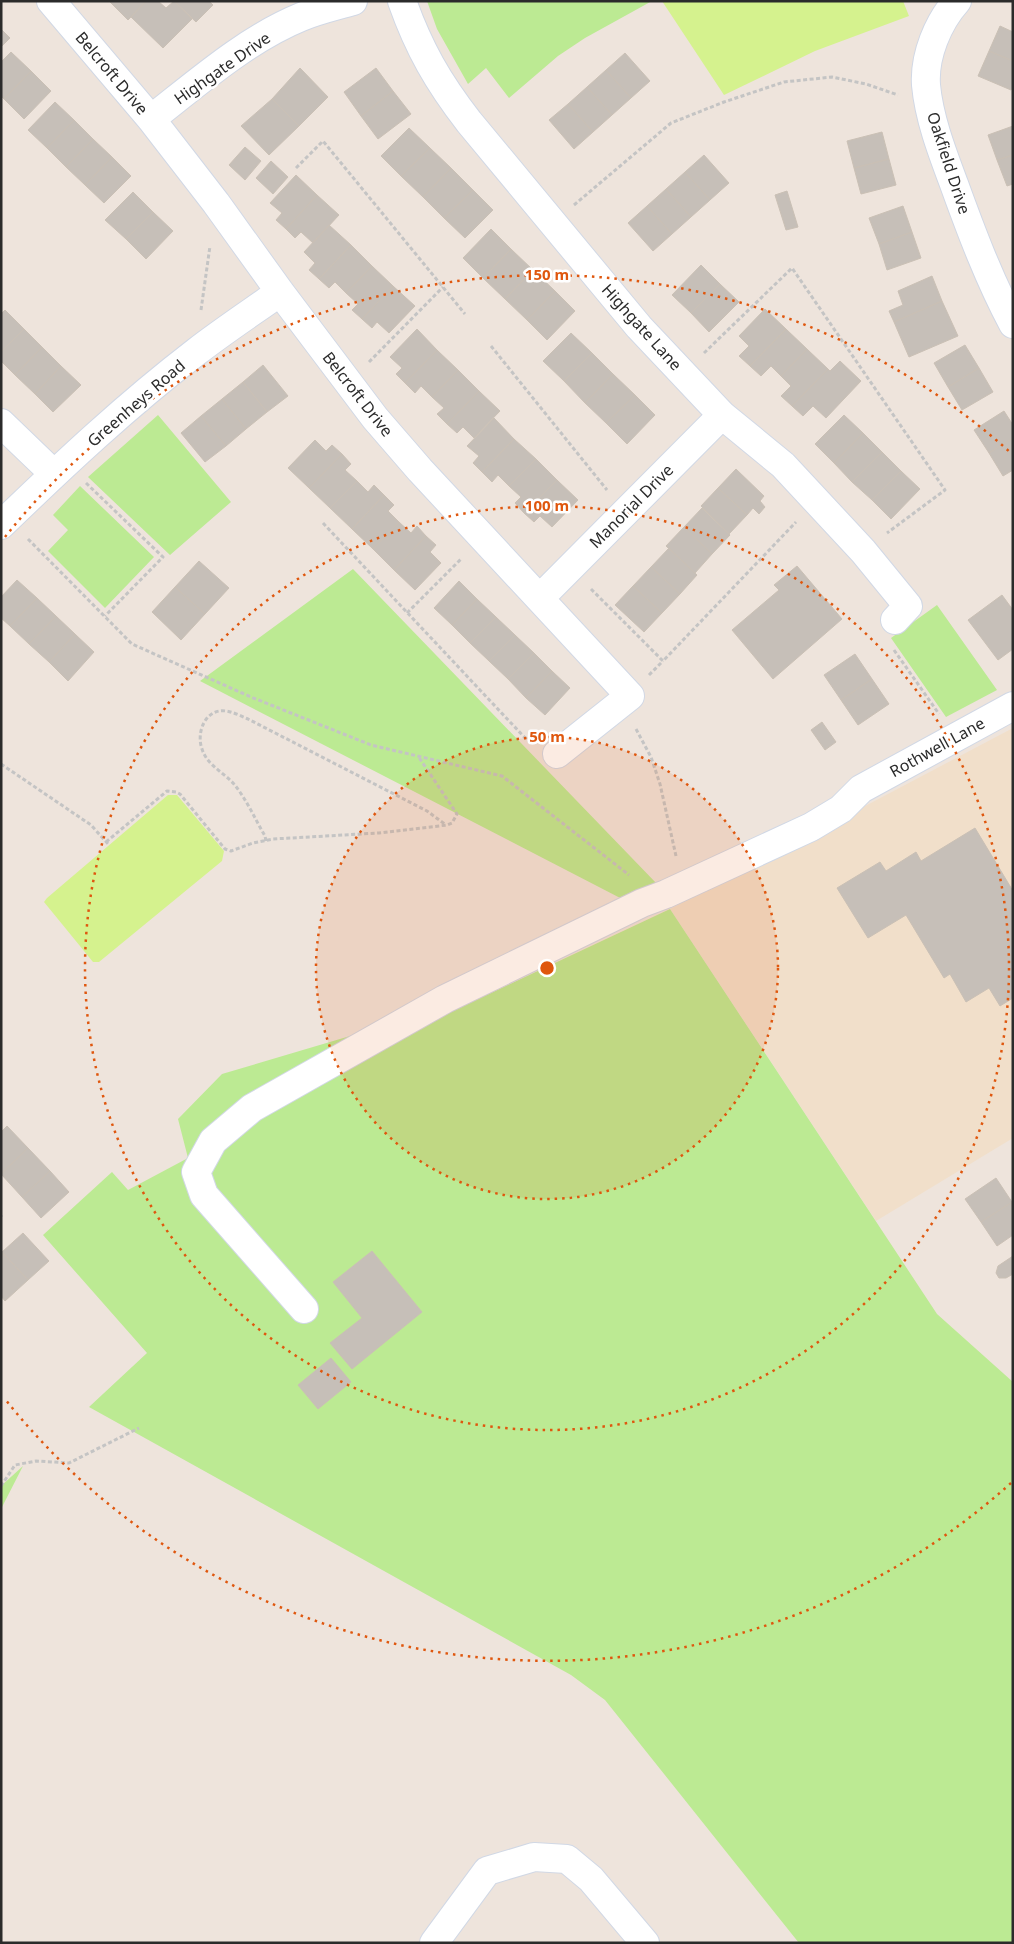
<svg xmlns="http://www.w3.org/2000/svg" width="1014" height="1944" font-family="'Noto Sans',sans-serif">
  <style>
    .education { fill: #f1dfca }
    .green { fill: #bcea93 }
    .pitch { fill: #d5f28e }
    .building { fill: #c6bfb8; stroke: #cac0b5 }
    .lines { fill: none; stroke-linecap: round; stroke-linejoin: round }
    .minor-casing { stroke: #d1d8e5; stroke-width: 30 }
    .path { stroke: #c4c4c4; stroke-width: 3; stroke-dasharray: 4 2.5; stroke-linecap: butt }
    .minor { stroke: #fff; stroke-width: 28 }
    .ring { fill: none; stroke: #df570e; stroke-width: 2.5; stroke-dasharray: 2.5 5 }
    .labels { text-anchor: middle; stroke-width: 5; stroke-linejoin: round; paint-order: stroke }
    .street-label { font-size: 16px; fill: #2b2b2b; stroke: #fff }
    .centre { fill: #df570e; stroke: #fff; stroke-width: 2.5 }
    .ring-label { font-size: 15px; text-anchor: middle; font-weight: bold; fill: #df570e; stroke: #fff; stroke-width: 5; stroke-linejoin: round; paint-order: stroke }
  </style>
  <rect width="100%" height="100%" fill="#eee4dc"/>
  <path class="education" d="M1013 728V1138L876 1221 670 909Z"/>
  <path class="green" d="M427 1H652L585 38 558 56 509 98 486 68 468 84 437 29Z
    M158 415 231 502 170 555 88 477Z
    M80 486 154 557 105 608 48 551 68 530 53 515Z
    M353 569 658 885 626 901 200 681Z
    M937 605 997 690 946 717 891 638Z
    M670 909 937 1314 1013 1382V1943H799L605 1700 571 1675 89 1407 147 1353 43 1235 112 1172 128 1190 188 1158 178 1119 222 1074 377 1028 410 1031Z
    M23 1466 1 1509V1486Z"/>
  <path class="pitch" d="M662 1H903L909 16 815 51 724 95Z
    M168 795H177L224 851 222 861 99 962H93L44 902 47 898Z"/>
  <path class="building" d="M109 1H146L128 20Z
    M146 1H158L166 8 174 1 192 19 163 48 131 17Z
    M174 1H209L213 5 196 22Z
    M1000 26 1013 32V61L989 51Z
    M1 29 10 38 1 47Z
    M989 51 1013 61V87L1011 90 978 76Z
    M11 52 31 71 4 99 1 96V62Z
    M625 53 650 81 631 98 606 70Z
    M300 68 328 97 299 126 272 99Z
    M376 68 393 91 361 116 344 92Z
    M606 70 631 98 612 115 587 87Z
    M31 71 51 91 24 119 4 99Z
    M587 87 612 115 593 132 568 104Z
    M393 91 411 114 378 139 361 116Z
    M272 99 299 126 269 155 241 126Z
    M55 102 74 120 47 148 28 130Z
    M568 104 593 132 574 149 549 120Z
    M74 120 93 139 66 167 47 148Z
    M1013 126V155L997 160 988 135Z
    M409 128 430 148 401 176 381 156Z
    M882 132 889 159 854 168 847 141Z
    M93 139 112 157 85 185 66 167Z
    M245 147 261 161 245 180 229 165Z
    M430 148 451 168 423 197 401 176Z
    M704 155 729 183 710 200 685 172Z
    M1013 155V184L1007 186 997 160Z
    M112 157 131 176 104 203 85 185Z
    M889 159 896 185 861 194 854 168Z
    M271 161 288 177 273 194 256 178Z
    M451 168 473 190 444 218 423 197Z
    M685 172 710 200 691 217 666 189Z
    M296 175 317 195 286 229 276 220 282 213 270 203Z
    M666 189 691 217 672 234 647 206Z
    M473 190 493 210 465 238 444 218Z
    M787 191 798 227 786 230 775 195Z
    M133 192 153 212 126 239 105 220Z
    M317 195 339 215 313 243 301 232 295 238 286 229Z
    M647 206 672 234 653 251 628 223Z
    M903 206 912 232 879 244 869 218Z
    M153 212 173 231 146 259 126 239Z
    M329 225 351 245 319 279 309 270 315 263 304 252Z
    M491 229 511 249 483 278 463 258Z
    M912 232 921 258 887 270 879 244Z
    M351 245 372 266 346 293 335 282 329 288 319 279Z
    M511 249 533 270 505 299 483 278Z
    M701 265 720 284 691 313 672 295Z
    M372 266 393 286 362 319 352 310 358 304 346 293Z
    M533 270 555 291 527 320 505 299Z
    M932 276 942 301 894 322 889 311 903 305 898 291Z
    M720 284 739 302 709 332 691 313Z
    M393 286 415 306 389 333 377 322 372 328 362 319Z
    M555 291 575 311 547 340 527 320Z
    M942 301 958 336 909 357 894 322Z
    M765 309 786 329 750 366 739 356 749 346 739 336Z
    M5 310 24 329 1 352V314Z
    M24 329 42 347 15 375 1 361V352Z
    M417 329 437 350 405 383 396 374 402 368 390 357Z
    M786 329 807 349 781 376 771 366 761 376 750 366Z
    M571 333 592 353 564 381 543 361Z
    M965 345 979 368 948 387 934 363Z
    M42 347 61 366 35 394 15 375Z
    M807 349 828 369 792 406 781 396 791 386 781 376Z
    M437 350 458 370 432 397 421 386 415 393 405 383Z
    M592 353 613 374 585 403 564 381Z
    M840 361 861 381 826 418 813 406 803 416 792 406 828 369 830 371Z
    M263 365 288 396 267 412 243 382Z
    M61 366 81 385 53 412 35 394Z
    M979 368 993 392 962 410 948 387Z
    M458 370 479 391 447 424 437 414 444 408 432 397Z
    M613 374 635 395 606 423 585 403Z
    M243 382 267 412 246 429 222 399Z
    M479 391 500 411 474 438 463 427 457 433 447 424Z
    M635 395 655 415 627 444 606 423Z
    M222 399 246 429 226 446 201 416Z
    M1004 411 1013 425V438L989 453 974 430Z
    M844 415 863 433 834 463 815 444Z
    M201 416 226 446 205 462 181 433Z
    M494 418 514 439 482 472 473 463 479 456 467 446Z
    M863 433 882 452 852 482 834 463Z
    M1013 438V470L1003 476 989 453Z
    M514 439 536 459 509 486 498 475 492 482 482 472Z
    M315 440 326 451 332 445 342 454 309 488 288 468Z
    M882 452 901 471 872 500 852 482Z
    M342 454 351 464 345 470 357 481 330 508 309 488Z
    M536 459 557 480 524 513 515 503 521 497 509 486Z
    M736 469 764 496 760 501 765 507 759 514 753 508 747 515 718 488Z
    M901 471 920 489 891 519 872 500Z
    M557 480 578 500 552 527 540 516 534 522 524 513Z
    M357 481 368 492 374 485 384 495 352 529 330 508Z
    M718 488 747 515 729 534 701 506Z
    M384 495 394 505 388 511 399 522 373 549 352 529Z
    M702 508 730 535 712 554 684 527Z
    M399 522 411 533 417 526 426 536 394 570 373 549Z
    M684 527 712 554 695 573 666 546Z
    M426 536 436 545 430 552 441 563 415 590 394 570Z
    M669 548 697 575 680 594 651 567Z
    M199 561 229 588 205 614 175 587Z
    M797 566 842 619 773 679 732 630 779 590 774 585Z
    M651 567 680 594 662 613 633 586Z
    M17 580 37 598 10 626 1 618V597Z
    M459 581 477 599 452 625 434 608Z
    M633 586 662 613 644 632 615 605Z
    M175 587 205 614 181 640 152 612Z
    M1002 595 1013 610V649L998 660 968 620Z
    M37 598 56 616 29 644 10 626Z
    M477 599 496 617 470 643 452 625Z
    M56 616 75 634 49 662 29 644Z
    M496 617 515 635 489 661 470 643Z
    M75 634 94 652 68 681 49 662Z
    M515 635 534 653 508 679 489 661Z
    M534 653 552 671 526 698 508 679Z
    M855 654 872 679 841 700 824 675Z
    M552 671 570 688 545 715 526 698Z
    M872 679 889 704 858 725 841 700Z
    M822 722 836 742 825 750 811 730Z
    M975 828 1013 891V998L1000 1006 989 988 966 1002 950 974 944 978 906 915 868 938 837 888 880 862 886 871 916 852 921 861Z
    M7 1126 28 1148 1 1174V1132Z
    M28 1148 50 1171 22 1197 1 1174Z
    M50 1171 69 1192 41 1218 22 1197Z
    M996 1178 1012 1202 981 1222 965 1199Z
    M1012 1202 1013 1235 997 1246 981 1222Z
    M23 1233 49 1261 28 1280 2 1252Z
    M372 1251 422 1312 352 1369 330 1343 362 1318 333 1282Z
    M2 1252 28 1280 5 1301 1 1296Z
    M1013 1256V1274L1006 1278H999L996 1273 998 1266Z
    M331 1358 351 1382 318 1409 298 1385Z"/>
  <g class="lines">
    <defs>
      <path id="minor" d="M51 1 151 119 216 203 280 292 375 418 420 470 630 696 557 754
        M402 1C419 49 438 82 469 122L639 327 722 415 783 465 863 551 908 606 895 620
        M957 1C938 22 924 56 926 85 929 118 942 152 954 184 971 231 989 279 1013 324
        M151 119C197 83 247 39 301 17 318 10 336 6 353 1
        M1 423 54 474
        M1 525C63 465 127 405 196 352 223 331 252 312 280 292
        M540 598 722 415
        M304 1309 204 1195 196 1172 213 1141 252 1108 445 999 642 903 666 894 811 827 841 809 861 789 1013 706
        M434 1943 487 1871 534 1857 567 1859 591 1879 645 1943"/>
    </defs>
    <use href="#minor" class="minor-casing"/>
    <path class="path" d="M296 168 323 141 465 314
      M574 205 671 123 724 102 784 82 832 77 866 84 898 95
      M201 310 210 246
      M491 346 607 490
      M704 353 792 268 945 490 887 533
      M369 362 443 287
      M86 483 163 557 105 616
      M323 523 527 740 530 742
      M28 539 132 644 251 697 371 745 502 776 629 875
      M591 589 663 661 796 522
      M407 613 462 558
      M894 650 939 714
      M649 675 663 661
      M636 729 651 757 660 784 676 856
      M1 764 91 825 109 845
      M266 841 265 836C255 819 246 798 233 783 223 772 207 765 202 749 196 733 205 708 226 711 233 712 241 716 248 719L427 811 446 825
      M106 842 167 791 176 792 180 794 225 849 231 851 253 843 273 839 379 833 447 825 452 823 457 814 418 756
      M1 1215V1217
      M1 1486 15 1465 36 1461 69 1463 139 1428"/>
    <use href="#minor" class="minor"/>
  </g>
  <circle cx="547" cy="968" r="231" fill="#df570e" fill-opacity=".12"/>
  <g class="ring">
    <circle cx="547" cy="968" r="231"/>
    <circle cx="547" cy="968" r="462"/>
    <path d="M1011 1483A693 693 0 0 1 5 1399M5 537A693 693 0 0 1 1011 453"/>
  </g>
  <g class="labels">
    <g class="street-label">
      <text transform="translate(222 68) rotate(-35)" y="6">Highgate Drive</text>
      <text transform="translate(112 73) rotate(50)" y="6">Belcroft Drive</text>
      <text transform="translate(949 163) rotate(72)" y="6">Oakfield Drive</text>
      <text transform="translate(642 327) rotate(48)" y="6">Highgate Lane</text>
      <text transform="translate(358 394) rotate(52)" y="6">Belcroft Drive</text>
      <text transform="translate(136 403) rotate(-41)" y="6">Greenheys Road</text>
      <text transform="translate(631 506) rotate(-45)" y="6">Manorial Drive</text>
      <text transform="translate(937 747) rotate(-29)" y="6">Rothwell Lane</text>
    </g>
  </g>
  <circle cx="547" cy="968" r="8" class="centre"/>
  <g class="ring-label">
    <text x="547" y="280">150 m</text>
    <text x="547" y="511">100 m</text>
    <text x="547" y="742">50 m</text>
  </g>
  <rect width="1014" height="1944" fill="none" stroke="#2b2b2b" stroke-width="5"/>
</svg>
